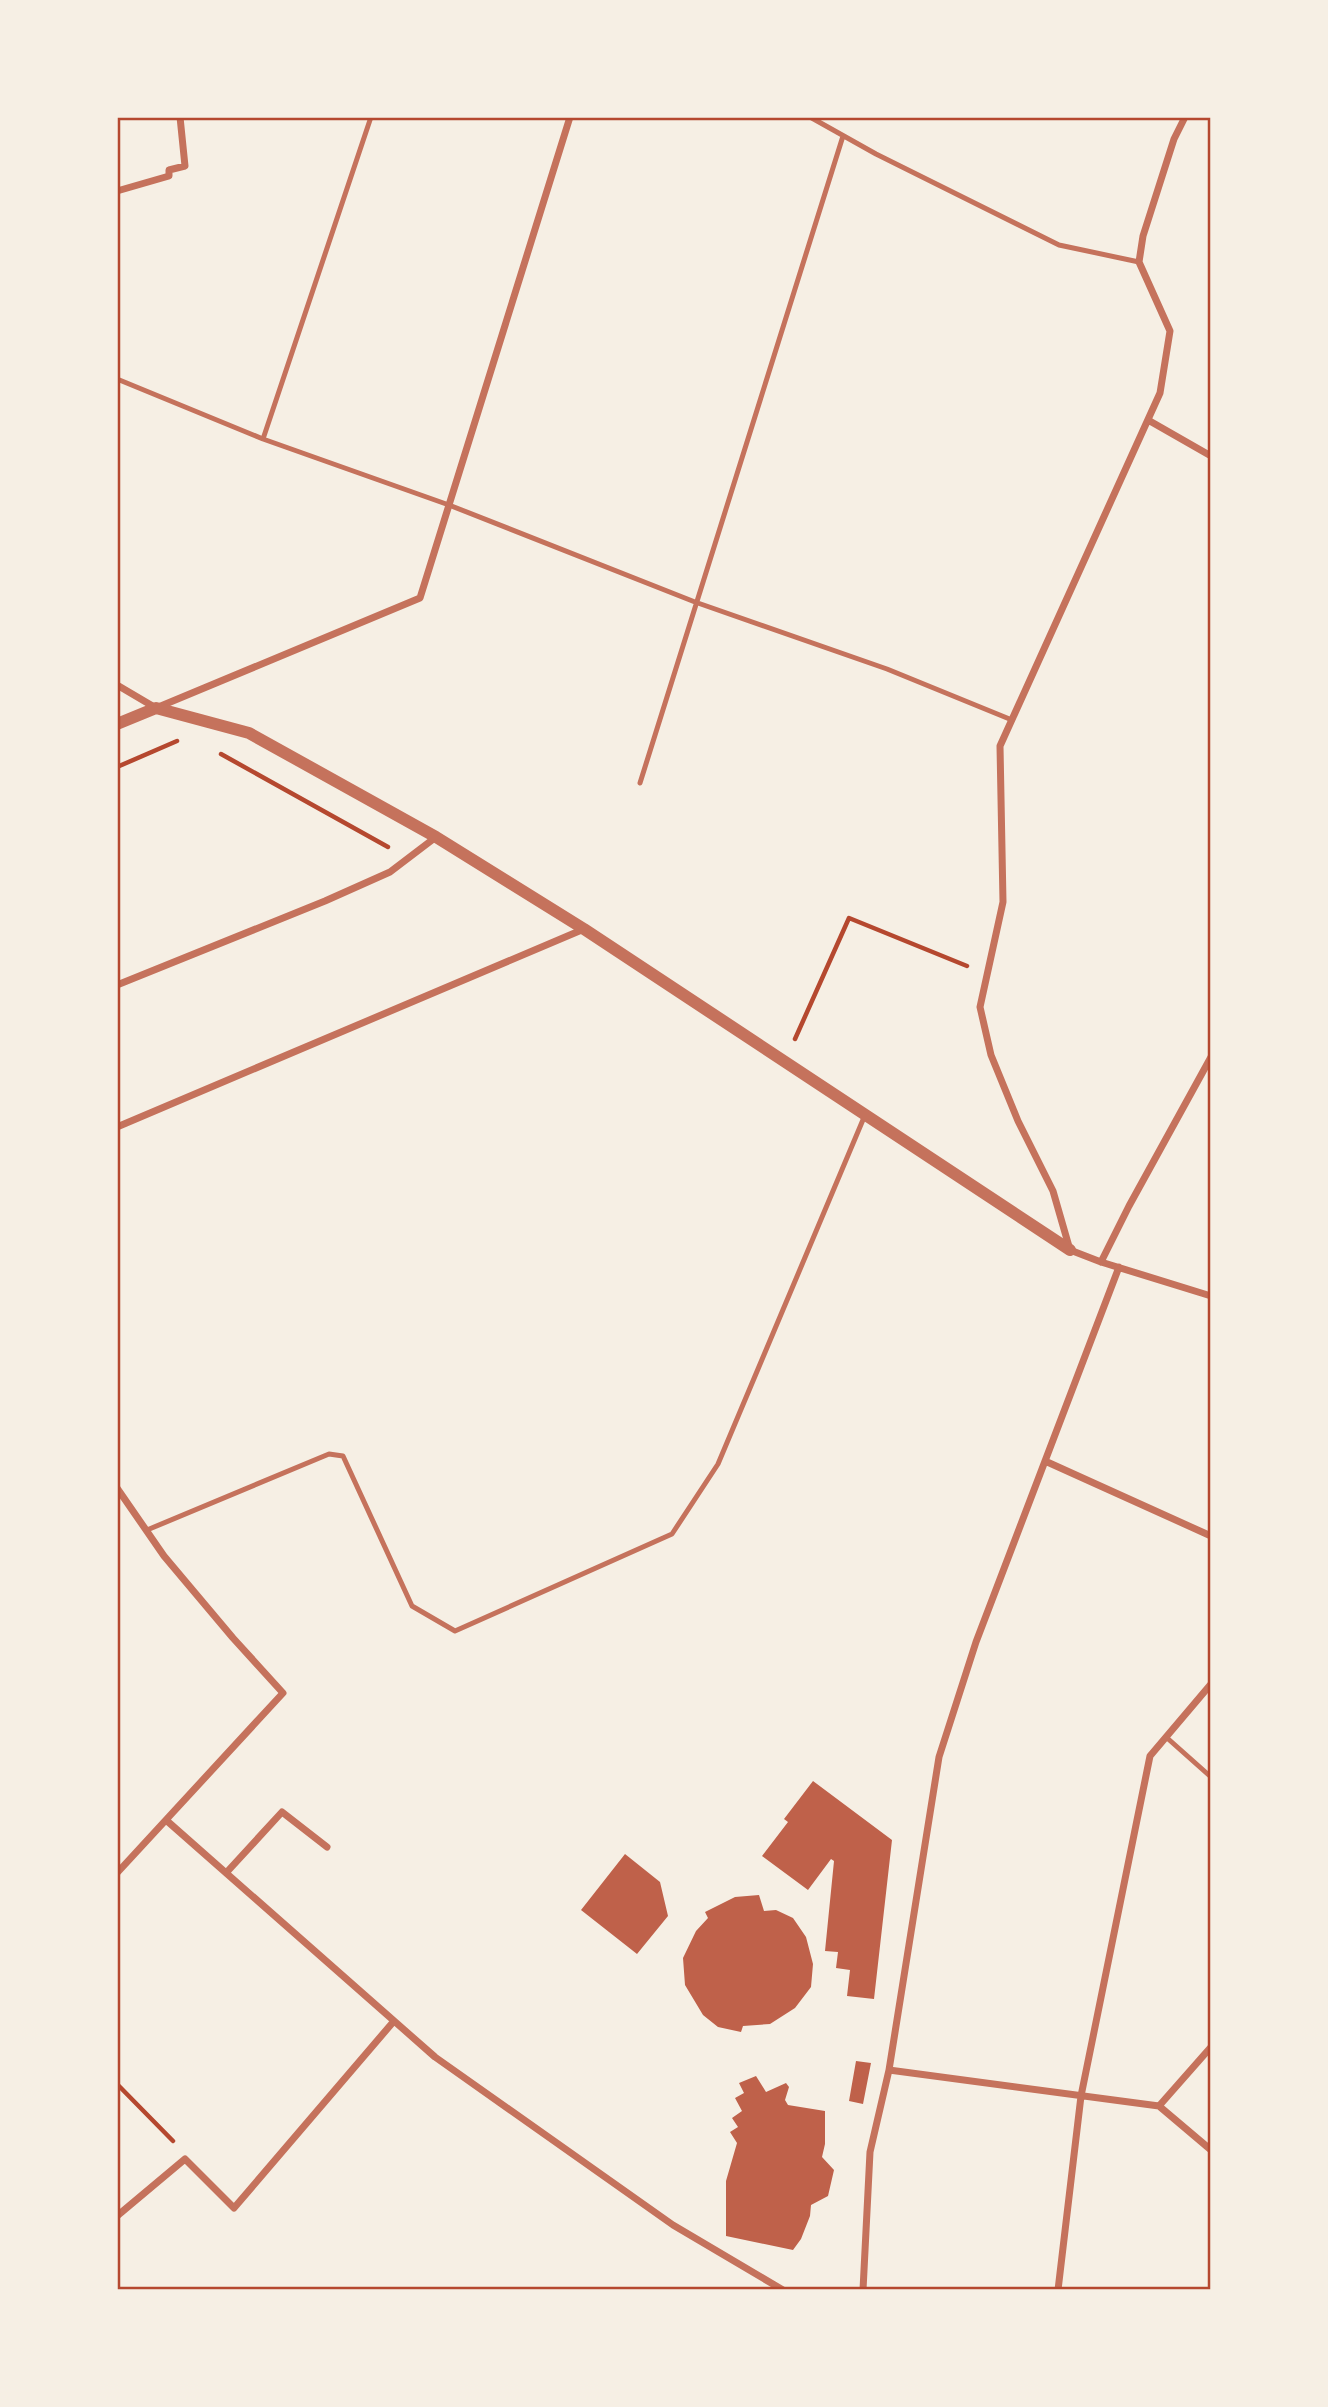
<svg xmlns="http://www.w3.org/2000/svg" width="1328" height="2407" font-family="Signika,sans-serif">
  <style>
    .building { fill: #bf614a }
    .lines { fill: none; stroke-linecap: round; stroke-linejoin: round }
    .path { stroke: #b5482f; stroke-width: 4.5 }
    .service { stroke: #c5725c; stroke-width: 5 }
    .minor { stroke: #c5725c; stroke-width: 7 }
    .tertiary { stroke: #c5725c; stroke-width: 12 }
    .neatline { fill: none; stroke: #b5482f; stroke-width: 2.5 }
  </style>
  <rect width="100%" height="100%" fill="#f6efe4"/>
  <path class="building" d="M813 1781 892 1840 874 1999 847 1996 850 1970 836 1968 838 1952 825 1951 834 1861 831 1859 808 1890 762 1856 788 1822 784 1819Z
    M625 1854 660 1882 668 1916 637 1954 581 1910Z
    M759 1895 764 1911 776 1910 793 1918 806 1937 813 1964 811 1987 795 2008 770 2024 743 2026 741 2032 718 2027 703 2015 685 1985 683 1958 696 1931 708 1918 705 1912 735 1897Z
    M856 2061 871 2063 863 2104 849 2101Z
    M756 2076 766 2092 786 2083 789 2087 785 2100 788 2105 825 2111V2144L822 2157 834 2170 828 2196 811 2205 810 2216 801 2239 793 2250 726 2236V2181L737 2143 730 2132 738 2127 732 2118 742 2111 735 2098 744 2093 739 2083Z"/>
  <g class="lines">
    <path class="path" d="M221 754 388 847
      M117 767 177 741
      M795 1039 849 918 967 966
      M117 2084 173 2141"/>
    <path class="service" d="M810 117 876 154 1059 245 1139 262
      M117 379 263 439 449 505 695 602 887 669 1012 720
      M263 439 371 117
      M640 783 843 136
      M147 1530 329 1454 343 1456 412 1606 455 1631 672 1534 718 1464 865 1115
      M1166 1737 1211 1777"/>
    <path class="minor" d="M1185 117 1174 139 1143 236 1139 262 1170 331 1160 393 1000 746 1003 902 980 1007 991 1055 1018 1121 1053 1191 1070 1250 1101 1262 1211 1296
      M117 191 169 176V170L185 166 180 117
      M1148 420 1211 456
      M117 685 156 708 420 598 570 117
      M117 985 325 901 390 872 436 837
      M117 1127 584 929
      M1101 1262 1129 1206 1211 1057
      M1045 1461 1211 1536
      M117 1488 164 1556 233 1638 283 1693 117 1873
      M166 1820 435 2057 673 2225 783 2290
      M226 1873 282 1812 327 1847
      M889 2070 1159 2106 1211 2150
      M1159 2106 1211 2047
      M117 2216 185 2159 234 2208 394 2021
      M863 2290 870 2152 889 2070 939 1757 976 1642 1119 1267
      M1058 2290 1081 2096 1150 1756 1211 1684"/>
    <path class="tertiary" d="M117 724 156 708 249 733 436 837 584 929 1070 1250"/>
  </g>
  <rect width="1328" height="2407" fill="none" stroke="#f6efe4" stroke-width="238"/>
  <rect x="119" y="119" width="1090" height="2169" class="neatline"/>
</svg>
